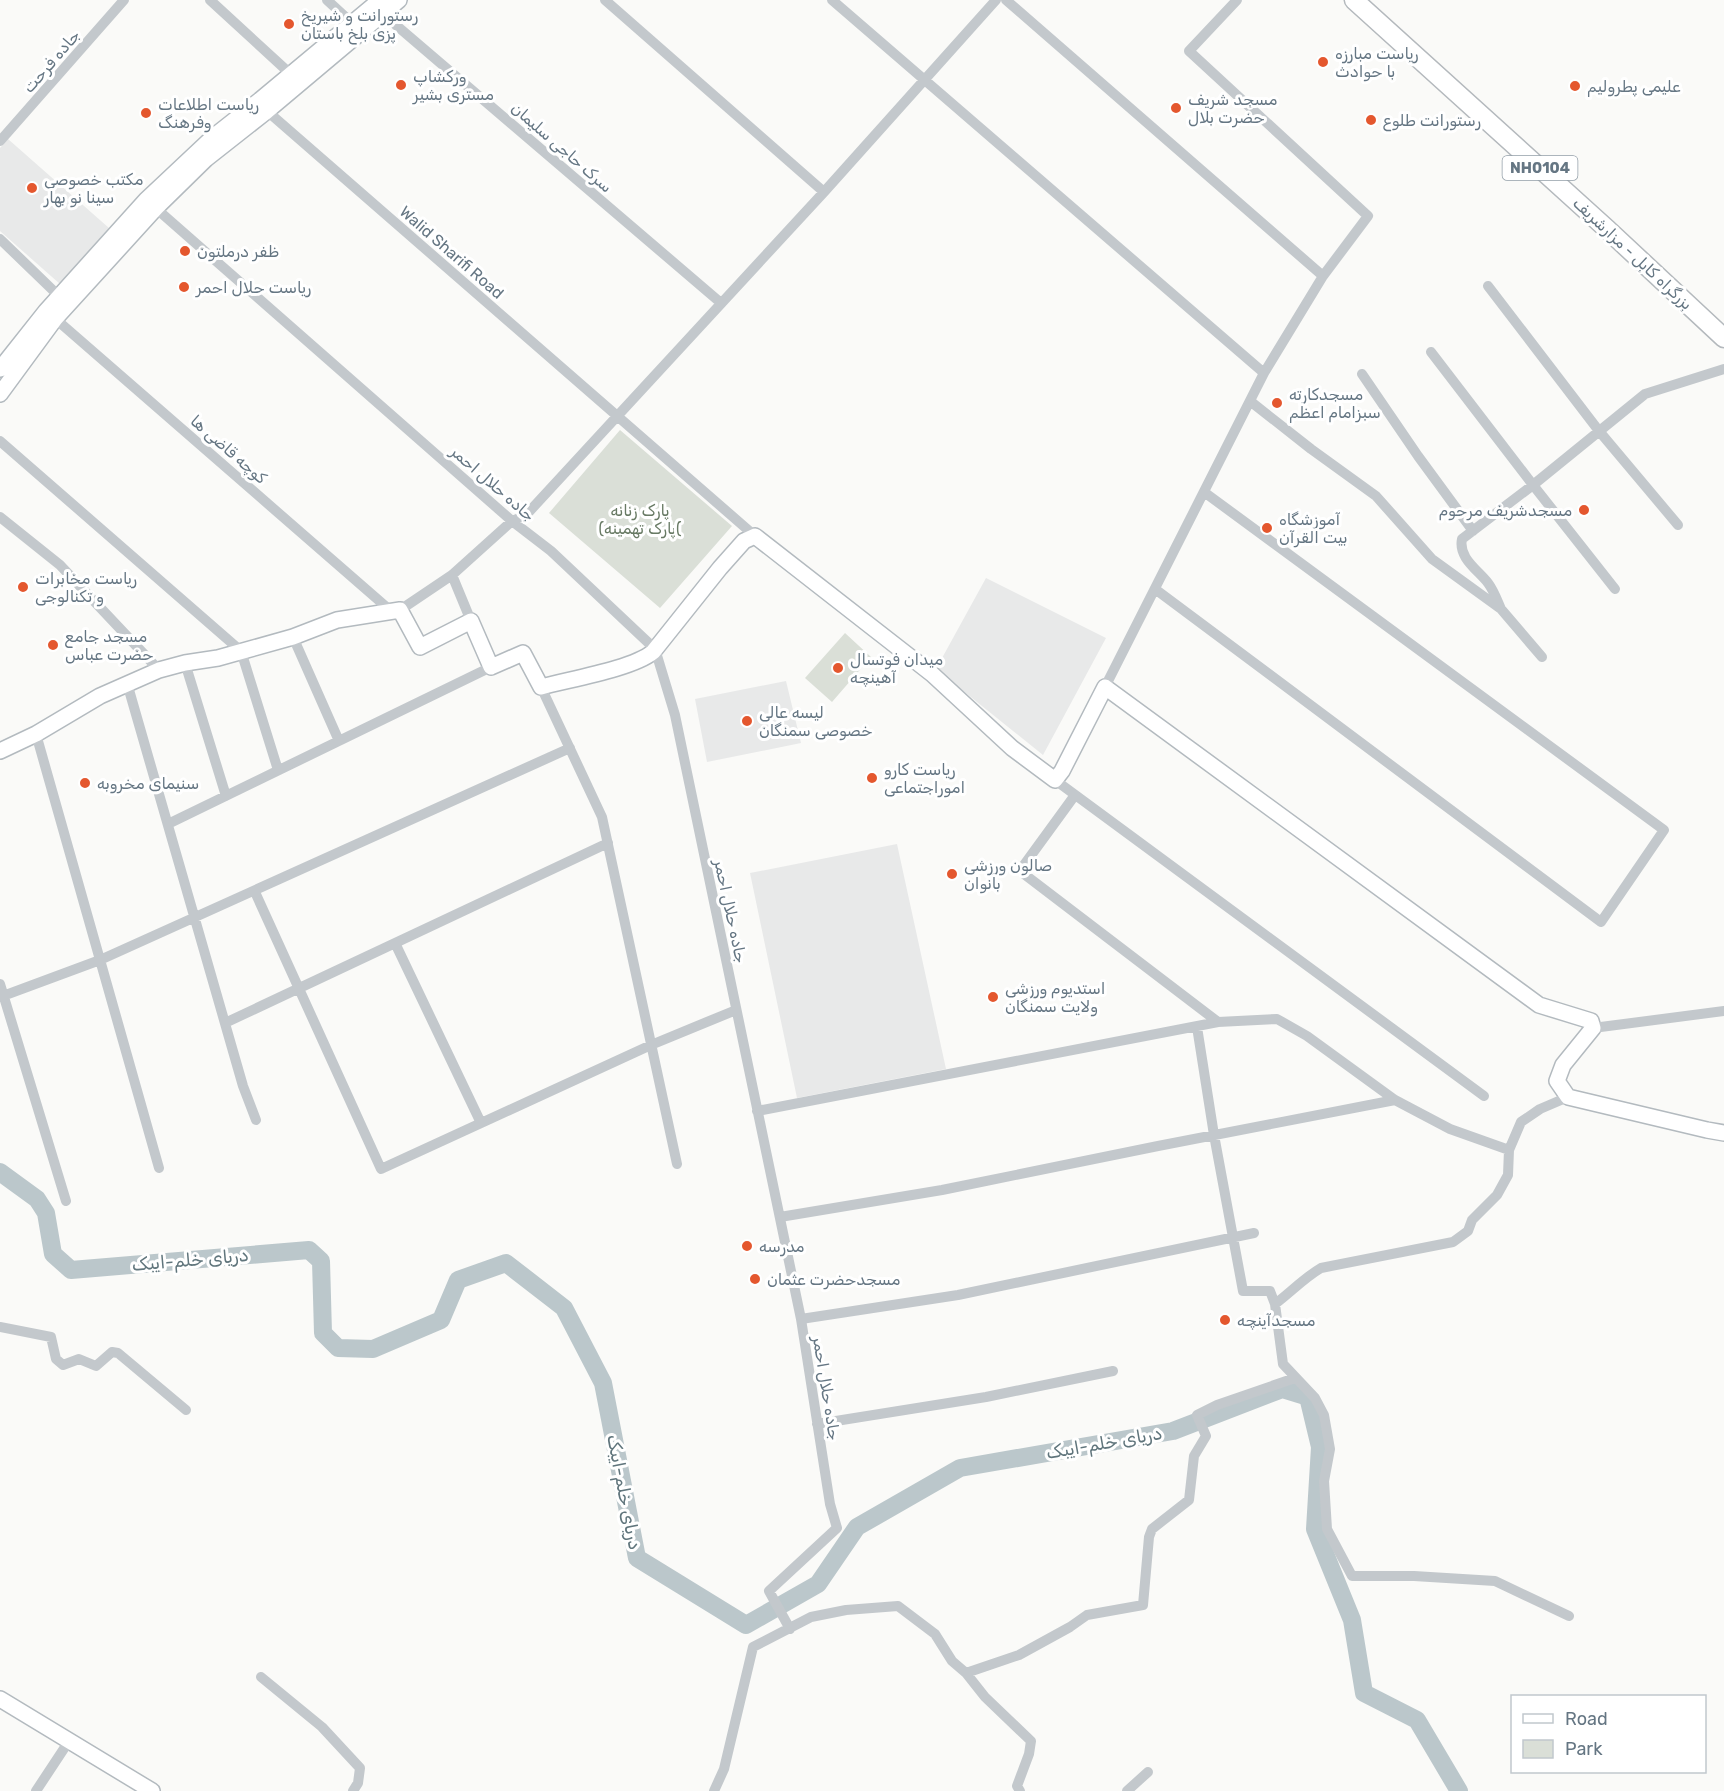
<svg xmlns="http://www.w3.org/2000/svg" width="1724" height="1791" font-family="Rubik,'Noto Naskh Arabic',sans-serif">
  <style>
    .built { fill: #e8e9e9 }
    .green { fill: #dadfd7 }
    .lines { fill: none; stroke-linecap: round; stroke-linejoin: round }
    .river { stroke: #bbc7cb; stroke-width: 18 }
    .secondary-casing { stroke: #b3babf; stroke-width: 18 }
    .highway-casing { stroke: #b4b9bd; stroke-width: 21 }
    .street { stroke: #c3c8cc; stroke-width: 10 }
    .secondary { stroke: #fff; stroke-width: 15 }
    .highway { stroke: #fff; stroke-width: 18 }
    .poi-dot { fill: #e4572e; stroke: #fff; stroke-width: 2 }
    .labels { text-anchor: middle; stroke-width: 6; stroke-linejoin: round; paint-order: stroke }
    .shield { fill: #fff; stroke: #939fa8; stroke-width: 1.5 }
    .shield-label { font-size: 15px; font-weight: bold; fill: #657683 }
    .poi-label { font-size: 16px; fill: #657683; stroke: #fff; text-anchor: start }
    .street-label { font-size: 16px; fill: #657683; stroke: #fff }
    .park-label { font-size: 16px; fill: #687a64; stroke: #fff }
    .water-label { font-size: 18px; font-style: italic; fill: #60757c; stroke: #fff }
  </style>
  <rect width="100%" height="100%" fill="#fafaf8"/>
  <path class="built" d="M8 139 109 228 60 284 0 231V148Z
    M986 578 1106 638 1043 755 936 669Z
    M786 681 801 743 707 762 695 699Z
    M897 844 946 1069 797 1098 750 873Z"/>
  <path class="green" d="M620 430 732 526 660 608 549 513Z
    M845 633 871 657 832 702 805 678Z"/>
  <g class="lines">
    <path class="river" d="M0 1172 37 1199 46 1213 53 1254 71 1270 309 1250 321 1261 323 1333 338 1348 373 1349 441 1320 458 1280 506 1263 564 1308 603 1383 637 1558 746 1625 818 1584 857 1527 960 1468 1173 1431 1282 1389 1308 1397 1320 1447 1315 1529 1352 1620 1364 1693 1417 1720 1459 1791"/>
    <defs>
      <path id="secondary" d="M0 369 46 311 146 200 213 137 260 100 380 0
        M0 394 55 319 156 208 206 159 267 111 399 0
        M0 751 36 734 100 696 159 670 185 663 218 658 293 637 337 620 400 610 420 647 471 621 491 667 523 653 541 687C570 679 632 669 653 652L720 568 744 541 755 536 932 674 1012 748 1055 780 1062 771 1105 687 1539 1005 1591 1021 1593 1028 1563 1065 1557 1081 1568 1097 1707 1130 1724 1133
        M0 1699 152 1791"/>
      <path id="highway" d="M1354 0 1607 229 1724 338"/>
    </defs>
    <use href="#secondary" class="secondary-casing"/>
    <use href="#highway" class="highway-casing"/>
    <path class="street" d="M210 0 296 79
      M327 0 353 24
      M605 0 824 192
      M832 0 1264 373
      M1006 0 1323 276
      M383 14 721 303
      M267 111 755 536
      M0 141 124 0
      M151 204 512 521 551 551 655 649 675 715 801 1319 830 1504 837 1528 769 1591 790 1629
      M0 239 63 300
      M1488 286 1599 431 1678 525
      M51 315 391 611
      M1431 352 1533 485 1615 589
      M1362 374 1418 456 1473 531
      M1250 401 1311 449 1376 496 1432 559 1501 609 1542 657
      M0 441 241 651 278 770
      M0 517 60 565 159 670
      M452 575 471 621
      M1155 589 1601 922 1664 830 1204 492
      M1501 609C1497 600 1494 591 1488 583 1478 570 1458 558 1462 539L1533 485 1645 394 1724 369
      M400 610 452 575 512 521 526 515 824 192 996 0
      M293 637 339 741
      M185 663 226 796
      M127 683 243 1086 256 1120
      M541 687 602 817 677 1164
      M1105 687 1264 373 1323 276 1368 216 1189 51 1237 0
      M36 734 159 1168
      M1055 780 1484 1096
      M1075 795 1024 865V874L1218 1022
      M168 824 491 667
      M255 892 381 1169 651 1045 736 1010
      M395 943 481 1123
      M0 984 66 1201
      M0 997 100 960 570 748
      M225 1023 608 843
      M1197 1027 1214 1135 1243 1291H1270L1275 1304 1283 1364 1315 1398 1324 1415 1330 1449 1324 1481 1327 1529 1352 1576H1414L1495 1581 1569 1616
      M1593 1028 1724 1011
      M757 1111 1218 1022 1277 1019 1307 1036 1395 1100 1450 1129 1509 1150
      M780 1217 942 1190 1158 1146 1395 1100
      M1275 1304C1291 1292 1304 1278 1321 1268L1453 1242 1468 1231 1472 1220 1497 1195 1508 1175 1509 1150 1521 1122 1540 1109 1568 1097
      M801 1319 958 1295 1254 1233
      M0 1327 51 1337 56 1359 63 1365 79 1359 96 1366 112 1352 118 1353 186 1410
      M817 1424 986 1397 1113 1371
      M966 1673 1019 1655 1070 1627 1087 1615 1143 1605 1149 1537 1152 1529 1189 1500 1194 1456 1206 1436 1197 1415 1217 1405 1295 1378
      M261 1677 322 1727 360 1768 358 1783 353 1791
      M36 1791 69 1741
      M714 1791 724 1769 753 1647 811 1617 846 1610 898 1606 935 1634 952 1661 966 1673 985 1697 1031 1741 1029 1754 1017 1786 1020 1791
      M1127 1791 1148 1772"/>
    <use href="#secondary" class="secondary"/>
    <use href="#highway" class="highway"/>
  </g>
  <g class="poi-dot">
    <circle cx="289" cy="24" r="6"/>
    <circle cx="1323" cy="62" r="6"/>
    <circle cx="401" cy="85" r="6"/>
    <circle cx="1575" cy="86" r="6"/>
    <circle cx="1176" cy="108" r="6"/>
    <circle cx="146" cy="113" r="6"/>
    <circle cx="1371" cy="120" r="6"/>
    <circle cx="32" cy="188" r="6"/>
    <circle cx="185" cy="251" r="6"/>
    <circle cx="184" cy="287" r="6"/>
    <circle cx="1277" cy="403" r="6"/>
    <circle cx="1584" cy="510" r="6"/>
    <circle cx="1267" cy="528" r="6"/>
    <circle cx="23" cy="587" r="6"/>
    <circle cx="53" cy="645" r="6"/>
    <circle cx="838" cy="668" r="6"/>
    <circle cx="747" cy="721" r="6"/>
    <circle cx="872" cy="778" r="6"/>
    <circle cx="85" cy="783" r="6"/>
    <circle cx="952" cy="874" r="6"/>
    <circle cx="993" cy="997" r="6"/>
    <circle cx="747" cy="1246" r="6"/>
    <circle cx="755" cy="1279" r="6"/>
    <circle cx="1225" cy="1320" r="6"/>
  </g>
  <g class="labels">
    <rect class="shield" x="1502.5" y="156" width="75" height="24" rx="4.5"/>
    <g class="shield-label">
      <text x="1540" y="173">NH0104</text>
    </g>
    <g class="poi-label">
      <text x="301" y="21">رستورانت و شیریخ<tspan x="301" dy="18">پزی بلخ باستان</tspan></text>
      <text x="1335" y="59">ریاست مبارزه<tspan x="1335" dy="18">با حوادث</tspan></text>
      <text x="413" y="82">ورکشاپ<tspan x="413" dy="18">مستری بشیر</tspan></text>
      <text x="1587" y="92">علیمی پطرولیم</text>
      <text x="1188" y="105">مسجد شریف<tspan x="1188" dy="18">حضرت بلال</tspan></text>
      <text x="158" y="110">ریاست اطلاعات<tspan x="158" dy="18">وفرهنگ</tspan></text>
      <text x="1383" y="126">رستورانت طلوع</text>
      <text x="44" y="185">مکتب خصوصی<tspan x="44" dy="18">سینا نو بهار</tspan></text>
      <text x="197" y="257">ظفر درملتون</text>
      <text x="196" y="293">ریاست حلال احمر</text>
      <text x="1289" y="400">مسجدکارته<tspan x="1289" dy="18">سبزامام اعظم</tspan></text>
      <text x="1572" y="516" text-anchor="end">مسجدشریف مرحوم</text>
      <text x="1279" y="525">آموزشگاه<tspan x="1279" dy="18">بیت القرآن</tspan></text>
      <text x="35" y="584">ریاست مخابرات<tspan x="35" dy="18">و تکنالوجی</tspan></text>
      <text x="65" y="642">مسجد جامع<tspan x="65" dy="18">حضرت عباس</tspan></text>
      <text x="850" y="665">میدان فوتسال<tspan x="850" dy="18">آهینچه</tspan></text>
      <text x="759" y="718">لیسه عالی<tspan x="759" dy="18">خصوصی سمنگان</tspan></text>
      <text x="884" y="775">ریاست کارو<tspan x="884" dy="18">اموراجتماعی</tspan></text>
      <text x="97" y="789">سنیمای مخروبه</text>
      <text x="964" y="871">صالون ورزشی<tspan x="964" dy="18">بانوان</tspan></text>
      <text x="1005" y="994">استدیوم ورزشی<tspan x="1005" dy="18">ولایت سمنگان</tspan></text>
      <text x="759" y="1252">مدرسه</text>
      <text x="767" y="1285">مسجدحضرت عثمان</text>
      <text x="1237" y="1326">مسجدآینچه</text>
    </g>
    <g class="street-label">
      <text transform="translate(51 61) rotate(-49)" y="6">جاده فرحت</text>
      <text transform="translate(562 147) rotate(41)" y="6">سرک حاجی سلیمان</text>
      <text transform="translate(452 252) rotate(41)" y="6">Walid Sharifi Road</text>
      <text transform="translate(1633 253) rotate(43)" y="6">بزرگراه کابل - مزارشریف</text>
      <text transform="translate(229 449) rotate(41)" y="6">کوچه قاضی ها</text>
      <text transform="translate(493 483) rotate(41)" y="6">جاده حلال احمر</text>
      <text transform="translate(731 911) rotate(78)" y="6">جاده حلال احمر</text>
      <text transform="translate(827 1388) rotate(81)" y="6">جاده حلال احمر</text>
    </g>
    <g class="park-label">
      <text x="640" y="516">پارک زنانه<tspan x="640" dy="18">(پارک تهمینه(</tspan></text>
    </g>
    <g class="water-label">
      <text transform="translate(190 1260) rotate(-5)" y="6">دریای خلم-ایبک</text>
      <text transform="translate(1104 1443) rotate(-10)" y="6">دریای خلم-ایبک</text>
      <text transform="translate(624 1492) rotate(79)" y="6">دریای خلم-ایبک</text>
    </g>
  </g>
  <rect x="1511" y="1695" width="195" height="78" fill="#ffffff" stroke="#c1c8cd" stroke-width="1.5"/>
  <rect x="1523" y="1714" width="30" height="9" fill="#ffffff" stroke="#c1c8cd" stroke-width="1.5"/>
  <text x="1565" y="1725" font-size="18" fill="#657683">Road</text>
  <rect x="1523" y="1740" width="30" height="18" fill="#dadfd7" stroke="#c1c8cd" stroke-width="1.5"/>
  <text x="1565" y="1755" font-size="18" fill="#657683">Park</text>
</svg>
